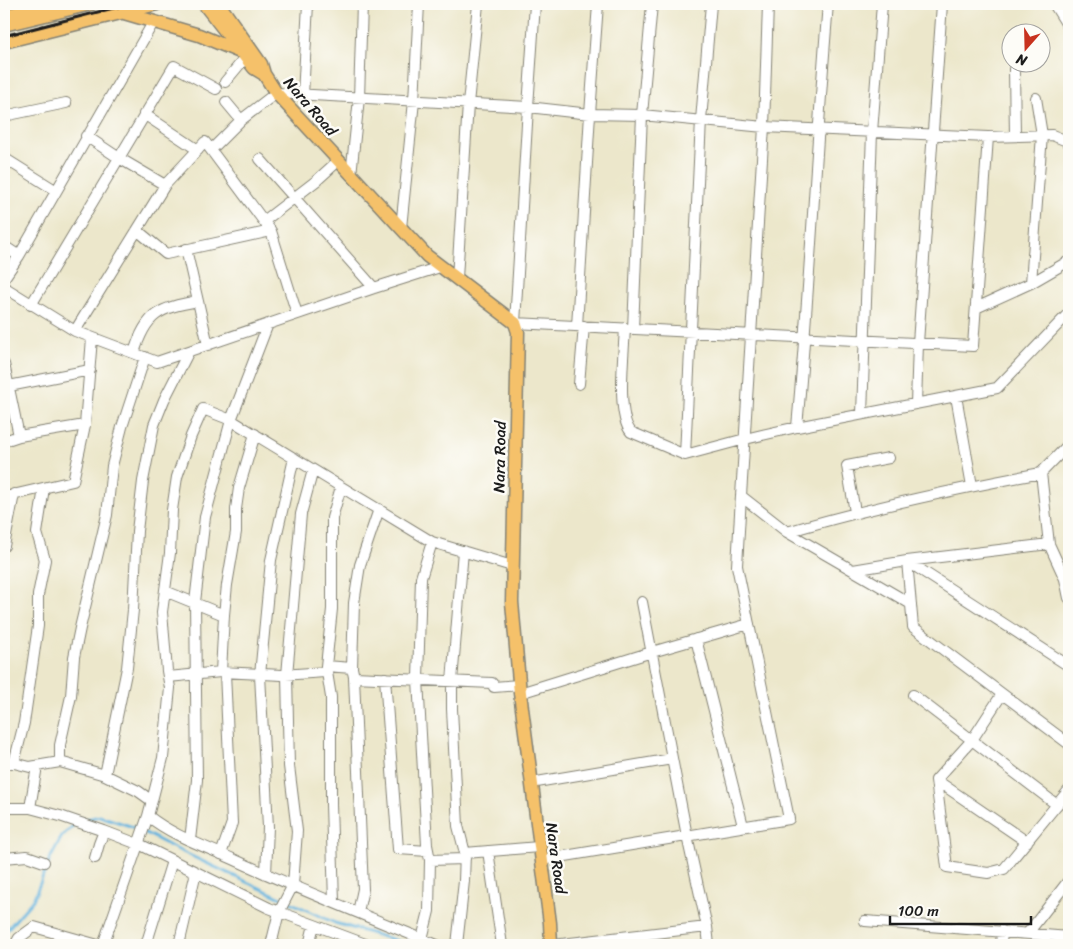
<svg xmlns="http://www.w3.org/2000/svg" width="1073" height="949" font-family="Sriracha,sans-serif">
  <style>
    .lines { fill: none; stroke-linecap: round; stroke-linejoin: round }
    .stream { stroke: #63b3de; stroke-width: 3 }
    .minor-casing { stroke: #848274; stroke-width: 12 }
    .major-casing { stroke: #848274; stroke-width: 15 }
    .minor { stroke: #fff; stroke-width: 10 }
    .major { stroke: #f5c16b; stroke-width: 12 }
    .rail { stroke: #1c1c1c; stroke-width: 3 }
    .labels { text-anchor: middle; stroke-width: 5; stroke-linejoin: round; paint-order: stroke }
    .street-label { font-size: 16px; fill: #1c1c1c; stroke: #fdfcf7 }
  </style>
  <rect width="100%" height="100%" fill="#fdfcf7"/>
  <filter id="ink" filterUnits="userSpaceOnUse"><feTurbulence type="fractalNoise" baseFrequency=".02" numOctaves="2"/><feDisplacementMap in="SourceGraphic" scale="10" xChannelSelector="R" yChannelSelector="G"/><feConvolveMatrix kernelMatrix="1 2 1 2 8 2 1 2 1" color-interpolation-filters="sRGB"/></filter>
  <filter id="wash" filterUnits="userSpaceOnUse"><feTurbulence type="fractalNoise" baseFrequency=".0096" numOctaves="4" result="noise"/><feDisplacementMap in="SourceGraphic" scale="20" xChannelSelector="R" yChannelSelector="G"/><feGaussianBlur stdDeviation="1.12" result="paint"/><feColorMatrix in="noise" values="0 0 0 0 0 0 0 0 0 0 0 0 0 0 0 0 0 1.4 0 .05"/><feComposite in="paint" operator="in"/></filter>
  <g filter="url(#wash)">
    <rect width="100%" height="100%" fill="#ece7cb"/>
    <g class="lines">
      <path class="stream" d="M82 820 100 816 136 828 174 848 335 923 412 945
        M4 933 33 900 51 857 62 836 75 824"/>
    </g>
  </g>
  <g filter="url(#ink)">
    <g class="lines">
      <defs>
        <path id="minor" d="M535 4 528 107 515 323 973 346 988 137
          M711 4 701 120 685 455 745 439 797 427
          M768 4 764 127 741 496 787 532C871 507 956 489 1041 473
          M828 4C816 145 810 286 797 427L997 388 1069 313
          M1054 4 1069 28
          M1014 69 1015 136
          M225 82 245 58
          M303 95 308 4
          M226 102 241 120
          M144 114 198 150
          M4 116 66 103
          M211 150 241 120 276 93 528 107 590 114 642 115 764 127 988 137 1052 135 1067 141 1069 144
          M4 158 55 190
          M260 159 374 288
          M351 175 359 98 362 4
          M264 221 316 181 338 161
          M401 228 414 101 419 4
          M138 231 166 254 271 231 205 142 165 185
          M271 231 297 314
          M4 246 19 256
          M186 249 208 345
          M4 278 19 256 154 21
          M457 278 468 104 478 4
          M1031 283 1042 135 1036 98
          M4 287 75 331 157 362 374 288 440 267
          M31 305 119 158 86 136
          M976 308 1031 283 1069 261
          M268 324 231 420 432 542 512 566
          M577 326 590 114 598 4
          M625 328C624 352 616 415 631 432L685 455
          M633 329 642 115 652 4
          M75 331 165 185 119 158 174 66 216 89
          M134 353C146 313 159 308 198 301
          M4 364 19 436 4 441
          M579 384 584 326
          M9 386 90 370
          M956 396 972 486
          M916 404 918 343 942 4
          M862 414 872 132 882 4
          M19 436 85 425 92 338
          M1069 444 1041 473 1049 544 1065 579 1069 598
          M4 497 73 481 85 425
          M855 512 847 466 889 458
          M787 532 911 604
          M432 542 421 578 418 679 427 845 430 860 465 859
          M1049 544 907 561 1069 666
          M4 546 14 494
          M463 551 452 681V709L458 826 465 853
          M853 570 907 561 913 627 1069 744
          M165 591 224 615
          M642 602 687 836 707 927
          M696 639 743 826
          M352 668 354 603 360 565 379 509
          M221 672 224 615 227 585 236 532V509L239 488 255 434
          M168 677 221 672 282 675 325 672 326 666 352 668 354 677 492 683 494 687 519 685
          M354 677 363 889 358 912
          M385 678 398 849 428 851
          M520 693 652 652 749 624
          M1002 694 972 740 936 780 947 867 988 873 1004 869 1069 790
          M913 695 1057 805
          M60 762V745L71 696 74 657 80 628 107 515 112 466 122 427 145 357
          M4 763H14L30 767 60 762 105 775 138 791 152 801
          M14 763 24 723 38 626V595L45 560 37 533 44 488
          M105 775 127 668 133 610 137 531 143 481 154 425 164 400 189 351
          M936 780 1027 842
          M531 783 672 759
          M4 808H30L37 766
          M30 808 60 816 104 831
          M190 840 197 780 195 602 205 517 231 420 203 409 191 436 177 477 172 510 170 553 162 612 167 671 170 688 163 758 148 816C173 836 204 846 233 859 300 890 369 917 437 945
          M488 851 502 945
          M221 854 232 823 225 673
          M4 858 27 856 44 862
          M95 858 99 844 104 831 143 846 269 908 368 945
          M541 860 789 819 737 566 741 496
          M266 874 268 827 260 675 271 560 294 458
          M334 902 331 804V697L326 666 332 609V518L341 487
          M865 921 1069 937
          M1028 933 1069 880
          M422 939 429 911 430 860
          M15 945 19 938 34 927 98 945
          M103 945 148 816
          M146 945 172 861
          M179 945 196 872
          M271 945 279 912 293 885 297 831 289 766 287 675 301 514 313 470
          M309 945 314 925
          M457 945 464 881 465 853 539 847
          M553 945 707 927 709 945
          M1001 945 1002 931"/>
        <path id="major" d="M204 4 254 68 264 74
          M219 4 261 64 264 74 276 93 427 256 515 323 518 332 512 602 520 693 550 923 551 945
          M124 13 199 35 240 52
          M4 16 52 4
          M4 25 91 4
          M4 42 157 4"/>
      </defs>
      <use href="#minor" class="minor-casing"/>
      <use href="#major" class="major-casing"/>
      <use href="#minor" class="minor"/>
      <use href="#major" class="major"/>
      <path class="rail" d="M4 36 129 4"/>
    </g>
  </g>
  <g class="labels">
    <g class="street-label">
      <text transform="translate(311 106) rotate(49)" y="6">Nara Road</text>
      <text transform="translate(499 457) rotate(-89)" y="6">Nara Road</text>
      <text transform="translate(557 858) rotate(82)" y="6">Nara Road</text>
    </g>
  </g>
  <rect width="1073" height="949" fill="none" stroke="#fdfcf7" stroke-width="20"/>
  <g transform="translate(1026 48) rotate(200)"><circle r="24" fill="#fdfcf7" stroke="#a3a29f"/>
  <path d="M0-4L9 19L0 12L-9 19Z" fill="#c8321e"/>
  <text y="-8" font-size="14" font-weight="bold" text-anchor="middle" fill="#1c1c1c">N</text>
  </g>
  <path d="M890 916v8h141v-8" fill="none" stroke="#1c1c1c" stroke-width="2.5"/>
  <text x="898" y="916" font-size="15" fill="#1c1c1c" stroke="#fdfcf7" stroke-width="4" paint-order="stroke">100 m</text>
</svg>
